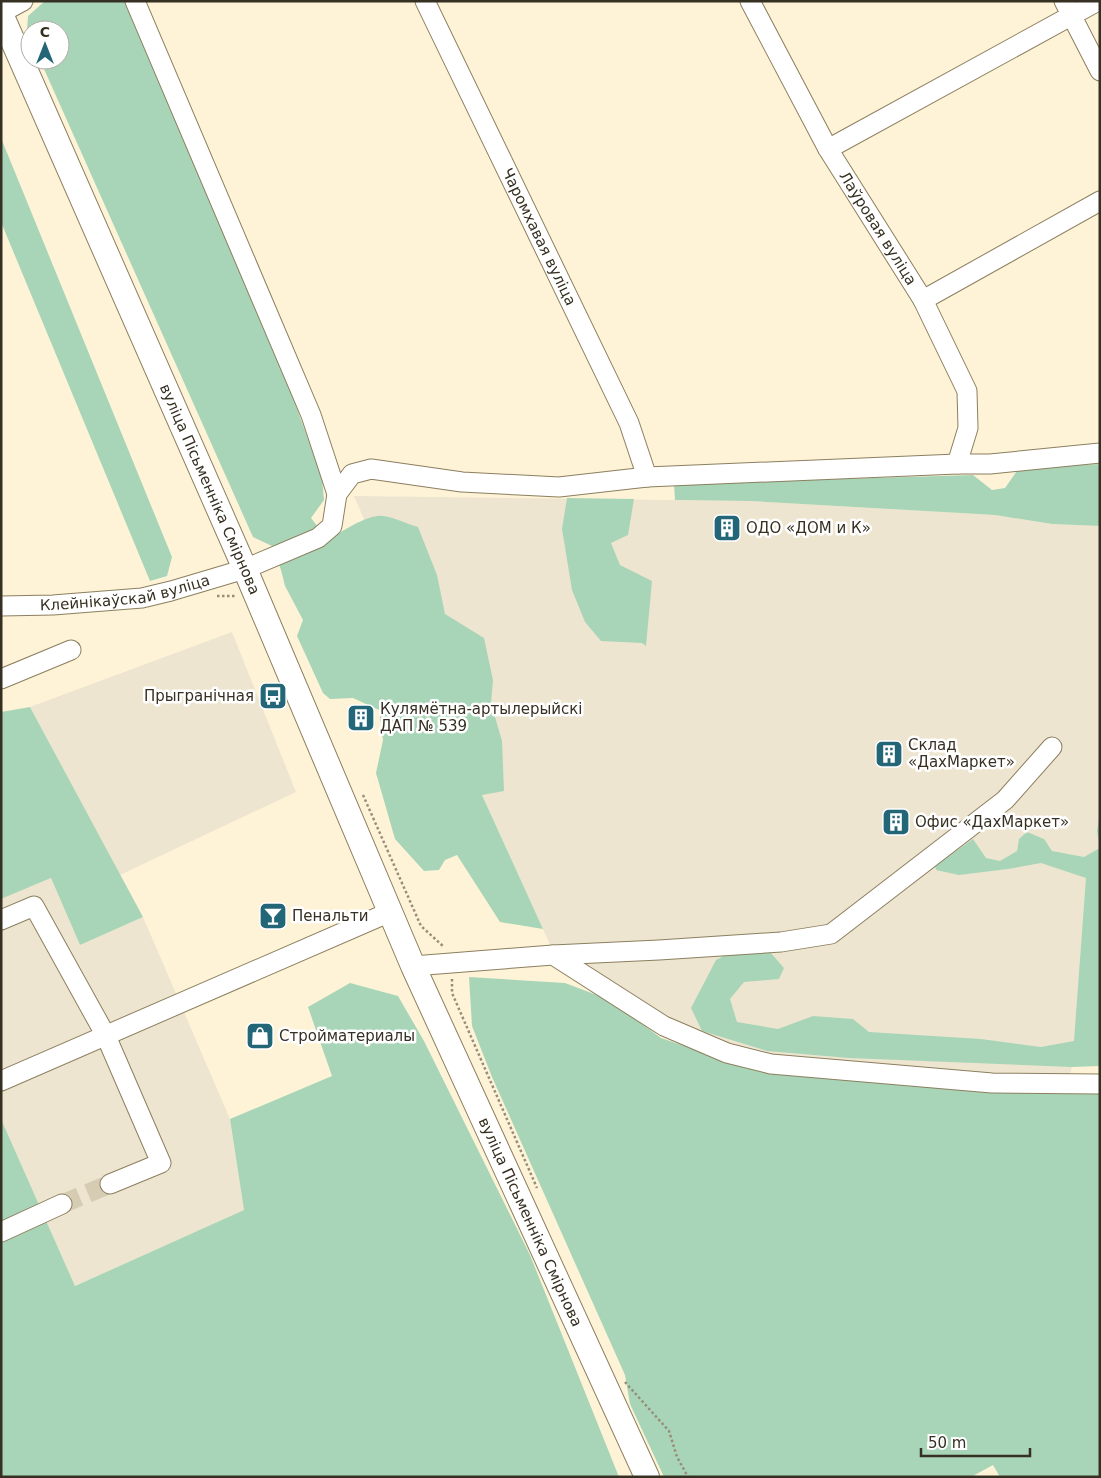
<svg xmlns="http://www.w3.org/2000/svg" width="1101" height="1478" font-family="'DejaVu Sans',sans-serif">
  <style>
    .industrial { fill: #eee5d0 }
    .green { fill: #a8d5b7 }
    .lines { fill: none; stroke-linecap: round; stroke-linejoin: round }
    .minor-tunnel { stroke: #d6ccb3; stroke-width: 19; stroke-dasharray: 19 9; stroke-linecap: butt }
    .minor-casing { stroke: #8c7f5f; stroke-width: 21 }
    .major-casing { stroke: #8c7f5f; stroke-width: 26 }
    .path { stroke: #978e79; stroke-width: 2.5; stroke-dasharray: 2.5 2.5; stroke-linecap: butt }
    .minor { stroke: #fff; stroke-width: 19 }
    .major { stroke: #fff; stroke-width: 24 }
    .labels { text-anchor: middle; stroke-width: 5; stroke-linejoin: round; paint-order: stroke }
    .street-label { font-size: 15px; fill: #363022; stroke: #fff }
    .poi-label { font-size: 15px; fill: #363022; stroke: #fff; text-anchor: start }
  </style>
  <rect width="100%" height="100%" fill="#fef3d7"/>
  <path class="industrial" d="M354 496 750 501 995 515 1052 524 1100 526V879L1072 1067 1067 1085 727 1053 553 955 548 940 482 795Z
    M232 632 296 792 120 875 30 707Z
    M51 878 80 945 143 917 230 1119 244 1210 75 1286 1 1119V899Z"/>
  <path class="green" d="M45 1H126L291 392 322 478 324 500 311 518 328 540C341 532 368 514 383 516 394 517 407 524 418 527L437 575 445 614 484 638 493 680 491 703 502 741 504 791 482 795 543 929 500 922 457 855 445 860 439 870 424 871 395 839 376 773 383 740 379 710 353 698 330 699 323 693 297 636 303 620 285 586 281 570 272 546 253 537 40 60H60V30H30V37L27 30 28 16Z
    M1 138 172 557 167 576 150 581 1 222Z
    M1100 464V526L1052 524 995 515 750 501 675 500 674 484 973 475 992 490 1005 488 1019 468Z
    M567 498 634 499 628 535 611 543 620 565 652 581 646 646 642 643 601 641 585 622 572 590 562 529Z
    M30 707 143 917 80 945 51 878 1 899V712Z
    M1100 814V1066L1072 1067 849 1058 767 1051 702 1031 691 1008 716 960 733 951 770 952 784 968 779 979 744 982 730 999 737 1022 778 1029 813 1016 853 1019 869 1032 981 1039 1041 1047 1074 1041 1086 878 1041 863 1008 869 959 875 936 870 935 866 973 839 986 858 1000 861 1017 851 1019 839 1027 832 1044 839 1052 851 1084 857 1100 848 1097 831Z
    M469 977 565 983 610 1000 661 1038 750 1068 990 1093 1100 1092V1477H1000L993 1465 971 1477H664L630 1404 625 1375 492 1077 472 1026Z
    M350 983 398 996 424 1041 530 1255 619 1477H1V1119L75 1286 244 1210 230 1119 332 1076 308 1007Z"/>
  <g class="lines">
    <path class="minor-tunnel" d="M62 1204 110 1184"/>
    <defs>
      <g id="minor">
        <path d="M135 1 311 415 337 494"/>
        <path id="s1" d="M425 1 629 423 647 477"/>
        <path id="s2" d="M750 1 828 149 923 300 967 391 968 428 957 464"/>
        <path d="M1064 1 1100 71"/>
        <path d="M1 13 23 1"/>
        <path d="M828 149 1098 1"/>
        <path d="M923 300 1100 201"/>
        <path id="s3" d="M1 606 53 605 142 598 171 591 245 569 318 538 332 526 337 494 352 474 371 469 462 482 559 487 647 477 957 464H990L1100 453"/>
        <path d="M1 679 71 650"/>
        <path d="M1 920 34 906 106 1036 161 1163 110 1184"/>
        <path d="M553 955 664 1026 727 1053 771 1064 992 1083 1100 1084"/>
        <path d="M413 966 553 955 659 950 781 942 831 934 1005 800 1052 747"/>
        <path d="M1 1081 390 912"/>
        <path d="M1 1232 62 1204"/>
      </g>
      <g id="major">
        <path id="s4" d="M1 14 245 569 413 966 647 1477"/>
      </g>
    </defs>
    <use href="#minor" class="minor-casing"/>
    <use href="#major" class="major-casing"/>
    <path class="path" d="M217 596H236
      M363 795 421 926 444 947
      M452 979V993L537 1188
      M625 1382 669 1431 677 1457 688 1477"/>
    <use href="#minor" class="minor"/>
    <use href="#major" class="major"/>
  </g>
  <defs>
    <symbol id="building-square" viewBox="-11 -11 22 22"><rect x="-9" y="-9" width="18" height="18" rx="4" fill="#226678" stroke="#fff"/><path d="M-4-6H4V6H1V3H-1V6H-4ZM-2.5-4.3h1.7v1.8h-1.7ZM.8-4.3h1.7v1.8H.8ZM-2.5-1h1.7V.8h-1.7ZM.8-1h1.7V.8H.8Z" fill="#fff"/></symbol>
    <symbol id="bus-square" viewBox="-11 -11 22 22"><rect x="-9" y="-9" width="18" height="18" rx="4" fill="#226678" stroke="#fff"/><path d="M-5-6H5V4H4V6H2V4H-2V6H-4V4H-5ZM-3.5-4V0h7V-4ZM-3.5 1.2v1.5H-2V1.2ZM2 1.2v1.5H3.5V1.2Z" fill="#fff"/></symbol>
    <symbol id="bar-square" viewBox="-11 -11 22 22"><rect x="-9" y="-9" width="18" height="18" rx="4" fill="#226678" stroke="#fff"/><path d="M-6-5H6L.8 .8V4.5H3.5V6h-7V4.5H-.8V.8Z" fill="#fff"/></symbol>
    <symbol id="shop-square" viewBox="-11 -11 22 22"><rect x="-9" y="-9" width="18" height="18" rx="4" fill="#226678" stroke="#fff"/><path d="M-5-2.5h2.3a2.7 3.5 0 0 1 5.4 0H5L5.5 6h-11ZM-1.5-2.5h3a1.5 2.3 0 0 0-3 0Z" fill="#fff"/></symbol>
  </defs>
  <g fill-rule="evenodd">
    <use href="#building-square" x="711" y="512" width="32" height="32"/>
    <use href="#bus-square" x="257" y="680" width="32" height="32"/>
    <use href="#building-square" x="345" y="702" width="32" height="32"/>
    <use href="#building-square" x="873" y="738" width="32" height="32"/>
    <use href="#building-square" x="880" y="806" width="32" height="32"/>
    <use href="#bar-square" x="257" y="900" width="32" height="32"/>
    <use href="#shop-square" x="244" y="1020" width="32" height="32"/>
  </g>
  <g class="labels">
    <g class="street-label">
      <text dy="5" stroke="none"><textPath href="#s2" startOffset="261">Лаўровая вуліца</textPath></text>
      <text dy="5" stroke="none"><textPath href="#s1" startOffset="262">Чаромхавая вуліца</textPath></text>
      <text dy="5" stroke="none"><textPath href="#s4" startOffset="519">вуліца Пісьменніка Смірнова</textPath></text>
      <text dy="5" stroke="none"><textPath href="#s3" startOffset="125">Клейнікаўскай вуліца</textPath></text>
      <text dy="5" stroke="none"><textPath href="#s4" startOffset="1319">вуліца Пісьменніка Смірнова</textPath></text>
    </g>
    <g class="poi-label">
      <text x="746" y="533">ОДО «ДОМ и К»</text>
      <text x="254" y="701" text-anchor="end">Прыгранічная</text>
      <text x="380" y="714">Кулямётна-артылерыйскі<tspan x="380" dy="17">ДАП № 539</tspan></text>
      <text x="908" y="750">Склад<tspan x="908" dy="17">«ДахМаркет»</tspan></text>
      <text x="915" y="827">Офис «ДахМаркет»</text>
      <text x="292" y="921">Пенальти</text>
      <text x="279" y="1041">Стройматериалы</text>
    </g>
  </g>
  <rect width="1101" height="1478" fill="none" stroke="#363022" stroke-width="5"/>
  <g transform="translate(45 45)"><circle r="24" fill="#ffffff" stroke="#afaca7"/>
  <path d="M0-4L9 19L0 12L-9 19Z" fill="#226678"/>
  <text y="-8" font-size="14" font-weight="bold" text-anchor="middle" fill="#363022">С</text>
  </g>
  <path d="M921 1448v8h109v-8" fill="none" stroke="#363022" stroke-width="2.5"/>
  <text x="928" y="1448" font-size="15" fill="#363022" stroke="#ffffff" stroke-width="4" paint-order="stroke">50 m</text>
</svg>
